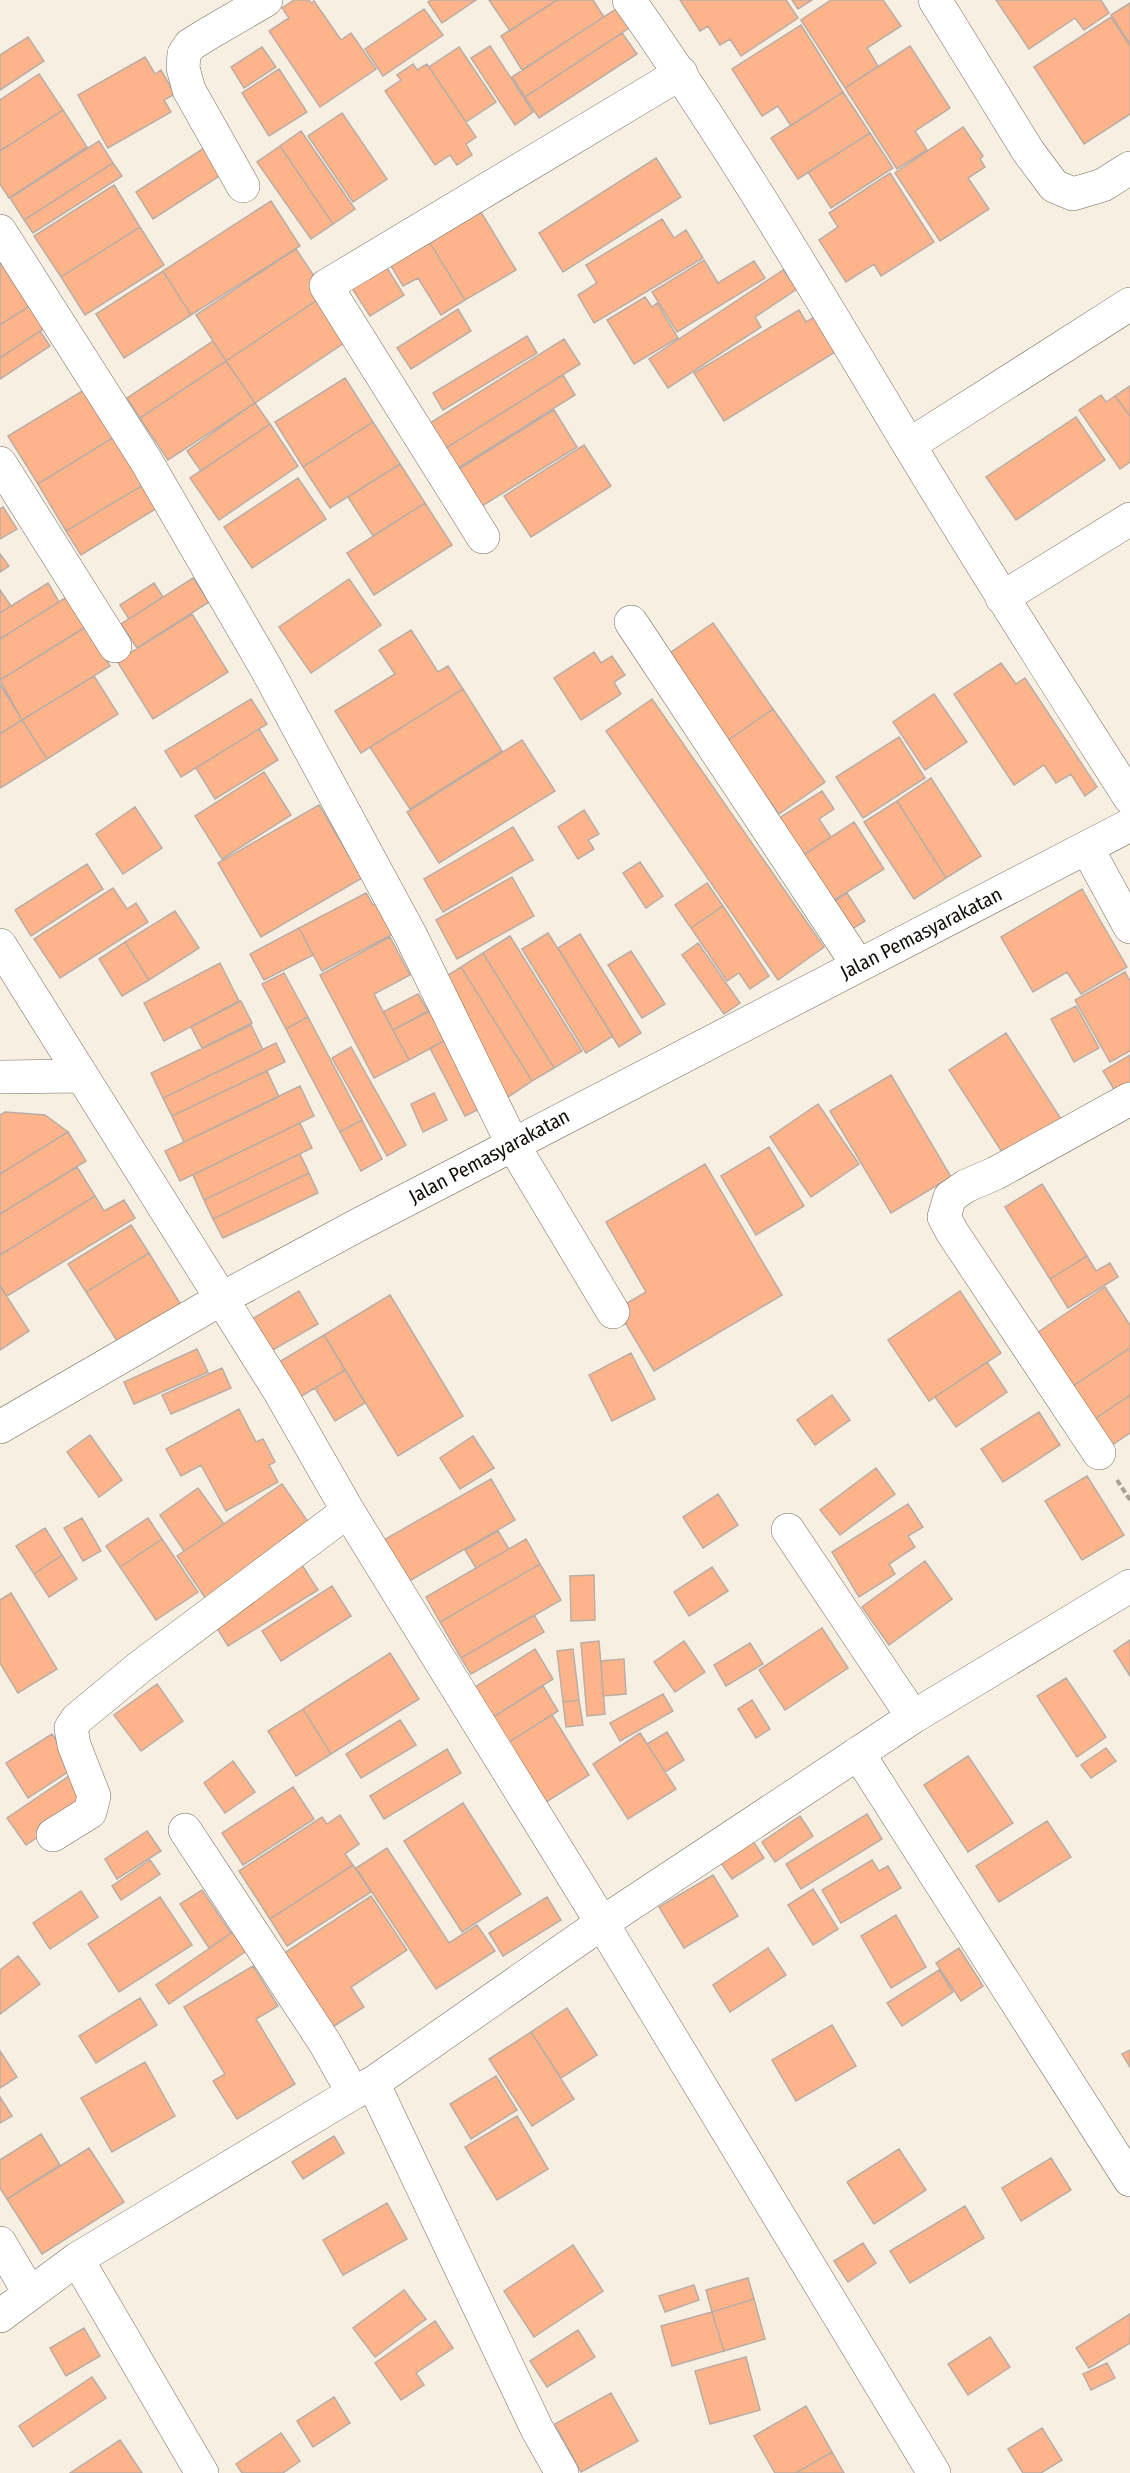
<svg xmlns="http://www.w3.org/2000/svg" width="1130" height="2473" font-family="'Fira Sans Condensed',sans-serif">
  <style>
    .building { fill: #feb48a; stroke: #bbaca4; stroke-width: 1.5 }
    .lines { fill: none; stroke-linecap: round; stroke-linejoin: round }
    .minor-casing { stroke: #736d60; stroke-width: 34 }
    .path { stroke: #a7a196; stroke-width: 4; stroke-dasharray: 6 3; stroke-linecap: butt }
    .minor { stroke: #fff; stroke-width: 33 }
    .labels { text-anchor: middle; stroke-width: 4.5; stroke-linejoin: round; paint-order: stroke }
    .street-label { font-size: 20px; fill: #110e0a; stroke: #fff }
  </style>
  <rect width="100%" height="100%" fill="#f7f0e2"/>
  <path class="building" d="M294 0H309L311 3 314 1 341 40 351 33 376 69 320 107 269 31 289 18 282 8Z
    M431 0H476L442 23 428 2Z
    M489 0H557L510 31Z
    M557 0H593L604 17 522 70 501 36Z
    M680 0H786L798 18 741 56 730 39 720 45 708 26 700 31Z
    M792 0H812L798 9Z
    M831 0H883L901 26 867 48 878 66 845 88 801 20Z
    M996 0H1101L1109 13 1084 30 1075 18 1029 49Z
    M625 3 638 22 525 97 512 77Z
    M1130 3V44L1111 15Z
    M424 9 443 35 383 76 365 49Z
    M1111 17 1130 46V114L1084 144 1034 67Z
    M801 25 843 92 791 126 778 106 762 116 732 69Z
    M622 33 637 54 539 118 525 97Z
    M28 37 44 61 0 90V55Z
    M490 46 533 112 515 125 471 58Z
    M910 46 950 108 915 131 927 150 897 169 845 88Z
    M262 47 276 67 244 88 231 67Z
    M459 47 496 102 466 122 429 67Z
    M145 57 155 74 161 70 175 94 164 100 171 112 108 148 78 95Z
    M413 64 417 70 427 64 476 137 466 144 472 155 457 165 450 155 435 165 385 91 401 80 397 75Z
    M279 69 307 112 269 136 242 93Z
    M39 74 63 110 0 151V100Z
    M843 92 870 133 798 179 771 138Z
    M63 110 87 147 9 198 0 184V151Z
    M342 113 387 179 353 202 308 136Z
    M963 127 983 156 980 159 985 167 968 178 989 209 940 241 895 173Z
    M301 131 355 209 333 224 280 146Z
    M870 133 893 168 831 208 808 172Z
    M99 141 113 163 24 220 10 198Z
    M280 146 333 224 311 239 257 162Z
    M204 148 221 175 153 219 136 192Z
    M656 158 681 197 563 272 539 233Z
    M113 163 122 176 33 233 24 220Z
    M890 173 934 242 881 276 874 264 846 282 819 240 838 227 829 213Z
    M114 185 140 227 61 277 34 236Z
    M473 199 516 270 465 300 422 230Z
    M271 201 300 246 191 315 163 271Z
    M662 219 674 238 686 230 703 258 594 323 578 295 597 283 586 265Z
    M140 227 164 265 85 315 61 277Z
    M422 230 465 300 441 315 418 278 403 286 384 254Z
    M296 249 326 294 226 361 196 315Z
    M0 253 34 303 0 325Z
    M382 260 404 295 370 316 348 282Z
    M704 260 718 283 754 261 765 278 677 332 652 292Z
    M783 270 797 289 755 317 761 327 668 388 649 359Z
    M163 271 191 315 124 358 96 314Z
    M645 297 652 307 657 303 678 338 634 364 607 320Z
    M316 301 344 343 255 403 226 361Z
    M34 303 49 325 0 358V325Z
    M458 309 471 331 411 369 397 348Z
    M799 310 806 322 818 315 840 349 724 421 694 373Z
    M40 331 50 346 0 379V358Z
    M527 336 537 353 443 410 433 393Z
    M564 339 580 364 443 450 427 425Z
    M213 341 226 361 140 418 127 398Z
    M226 361 255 403 168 460 140 418Z
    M563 375 575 395 455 470 443 450Z
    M345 378 373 422 303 467 275 422Z
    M1130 386V416L1115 396Z
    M84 390 114 437 38 484 8 436Z
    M1101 395 1106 402 1115 396 1130 416V462L1120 469 1079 410Z
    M255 403 270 424 201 471 187 451Z
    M554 410 577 447 482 506 459 469Z
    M1076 417 1105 460 1016 520 986 477Z
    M373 422 400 464 330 508 303 467Z
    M270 424 298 466 219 520 190 478Z
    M114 437 143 485 66 531 38 484Z
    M584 445 611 486 531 537 504 496Z
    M400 464 425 503 373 536 348 497Z
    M298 478 326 519 252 568 224 527Z
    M143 485 157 508 81 555 66 531Z
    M425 503 452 545 374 595 347 553Z
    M3 507 17 529 0 539V509Z
    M0 554 9 566 0 572Z
    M193 578 209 602 137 648 121 624Z
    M349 579 381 625 311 673 279 627Z
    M48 583 59 602 0 639V613Z
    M154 583 163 597 129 619 120 605Z
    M0 590 11 606 0 613Z
    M73 593 92 623 0 680V639Z
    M192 614 228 672 153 719 117 661Z
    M713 623 773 709 727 741 667 655Z
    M86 627 110 666 22 720 0 680Z
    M411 630 438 672 448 666 463 689 361 753 335 711 395 674 379 650Z
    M594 652 601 663 612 656 625 675 614 682 621 694 581 720 554 678Z
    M1001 663 1016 684 1025 678 1097 787 1085 796 1071 774 1056 783 1044 765 1014 785 954 694Z
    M94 676 118 714 47 759 22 720Z
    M0 684 22 720 0 734Z
    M463 689 502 751 410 809 370 747Z
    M934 694 967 742 925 770 893 722Z
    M251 699 267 724 181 777 165 751Z
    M652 699 824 947 778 980 606 731Z
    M773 709 825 782 779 814 727 741Z
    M22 720 47 759 0 788V734Z
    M259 729 278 760 215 799 196 768Z
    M899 737 925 778 863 818 836 777Z
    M522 740 555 791 439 863 407 812Z
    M264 772 291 815 222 859 195 816Z
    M931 778 981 856 946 878 897 801Z
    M822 791 834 809 819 819 831 837 802 856 779 818Z
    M897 801 946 878 914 899 864 822Z
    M319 805 362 878 261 937 218 863Z
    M135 807 162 848 123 874 96 834Z
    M584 810 599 834 588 840 594 849 578 859 558 827Z
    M854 822 884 869 831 902 802 856Z
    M513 827 533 860 443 912 424 879Z
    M640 862 663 896 646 908 623 873Z
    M87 864 103 889 31 936 15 910Z
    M512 877 534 916 457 959 436 920Z
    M707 883 723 906 691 928 675 905Z
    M113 888 127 909 136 903 148 922 60 978 34 939Z
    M1082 889 1127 967 1081 994 1067 972 1033 992 1001 937Z
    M366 893 373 905 381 900 397 932 322 971 299 928Z
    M847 893 865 921 849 931 831 904Z
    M723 906 769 976 750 989 739 973 727 981 691 928Z
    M175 911 199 948 149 980 125 942Z
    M299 928 313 955 264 980 250 954Z
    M548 933 613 1036 586 1053 522 949Z
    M580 934 641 1033 619 1047 558 948Z
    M510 936 582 1051 554 1068 483 953Z
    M390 937 410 975 374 994 409 1060 374 1078 320 975Z
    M125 942 149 980 122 996 99 959Z
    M698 943 740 1003 724 1014 682 955Z
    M631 951 665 1004 642 1018 608 965Z
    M483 953 554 1068 532 1081 461 967Z
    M220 963 239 1001 164 1041 144 1003Z
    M461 967 532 1081 508 1097 437 982Z
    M1125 972 1130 981V1051L1110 1062 1075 1000Z
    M284 973 308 1017 286 1029 262 984Z
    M418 994 428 1011 393 1030 383 1012Z
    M241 1001 252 1023 202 1048 191 1027Z
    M442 1005 457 1034 409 1060 393 1030Z
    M1076 1006 1099 1048 1074 1062 1051 1019Z
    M308 1017 362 1120 340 1132 286 1029Z
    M251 1025 263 1050 163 1098 151 1073Z
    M1006 1033 1061 1119 1004 1155 949 1070Z
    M457 1034 490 1104 465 1116 430 1048Z
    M276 1043 285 1062 172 1116 163 1098Z
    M351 1047 406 1145 387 1156 332 1058Z
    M1130 1055V1090L1118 1096 1103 1071Z
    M267 1071 279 1097 184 1142 172 1116Z
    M891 1075 951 1177 891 1213 830 1111Z
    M300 1086 314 1116 180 1181 165 1151Z
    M434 1093 447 1120 423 1132 411 1104Z
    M818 1104 859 1164 811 1197 770 1137Z
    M5 1112 45 1115 68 1132 0 1174V1115Z
    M362 1120 382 1159 361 1171 340 1132Z
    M300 1123 312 1148 204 1200 193 1175Z
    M68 1132 86 1161 0 1214V1174Z
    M769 1147 804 1206 756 1235 721 1176Z
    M300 1154 309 1173 213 1219 204 1200Z
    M705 1164 782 1295 654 1371 617 1309 646 1292 606 1222Z
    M77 1167 95 1196 0 1255V1214Z
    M309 1173 318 1193 223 1238 213 1219Z
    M1042 1184 1087 1256 1050 1279 1005 1207Z
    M95 1196 104 1211 124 1200 135 1218 7 1296 0 1285V1255Z
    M131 1225 149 1253 86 1292 68 1264Z
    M149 1253 181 1305 119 1344 86 1292Z
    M1087 1256 1096 1271 1110 1263 1118 1277 1068 1308 1050 1279Z
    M0 1286 29 1331 0 1350Z
    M1105 1287 1130 1325V1348L1073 1386 1037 1333Z
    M299 1291 318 1324 271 1351 252 1319Z
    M960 1291 1001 1353 929 1401 888 1340Z
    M390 1295 463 1416 398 1456 324 1335Z
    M324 1335 345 1370 290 1403 269 1368Z
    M1130 1348V1395L1095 1419 1073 1386Z
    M197 1349 208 1372 134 1404 124 1382Z
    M631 1353 655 1399 612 1421 589 1375Z
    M987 1362 1007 1392 956 1427 935 1397Z
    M222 1368 231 1388 171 1414 162 1395Z
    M345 1370 365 1403 335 1421 315 1388Z
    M832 1395 850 1420 815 1445 797 1420Z
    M1130 1395V1433L1112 1445 1095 1419Z
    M239 1409 256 1442 263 1439 275 1462 269 1465 278 1482 226 1511 201 1465 181 1476 166 1449Z
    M1039 1412 1060 1445 1003 1482 981 1449Z
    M90 1435 122 1480 99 1497 67 1452Z
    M473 1436 494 1468 460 1489 440 1458Z
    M876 1468 895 1494 840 1535 820 1510Z
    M1087 1476 1124 1535 1082 1560 1045 1501Z
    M491 1479 515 1520 399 1587 375 1545Z
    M282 1484 315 1532 210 1605 177 1556Z
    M198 1488 224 1524 184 1551 160 1515Z
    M718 1494 738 1525 703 1548 683 1517Z
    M908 1504 923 1527 908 1536 915 1547 889 1564 895 1574 859 1597 832 1552Z
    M82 1518 101 1551 83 1561 64 1528Z
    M148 1518 162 1539 120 1567 106 1546Z
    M45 1528 62 1555 34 1574 16 1546Z
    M498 1531 509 1549 476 1568 465 1550Z
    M162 1539 198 1592 156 1620 120 1567Z
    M526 1539 540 1564 440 1622 426 1597Z
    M62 1555 77 1579 49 1597 34 1574Z
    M925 1561 952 1599 889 1645 862 1607Z
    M540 1564 561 1600 461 1658 440 1622Z
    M302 1565 318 1590 228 1646 212 1620Z
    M712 1567 728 1591 689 1616 674 1592Z
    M594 1575 595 1620 571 1621 570 1576Z
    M332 1586 351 1616 281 1661 262 1631Z
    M11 1593 57 1669 18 1693 0 1663V1600Z
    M534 1615 544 1632 471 1674 461 1658Z
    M822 1628 848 1668 785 1710 759 1670Z
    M1130 1640V1676L1114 1651Z
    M599 1641 605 1714 587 1716 581 1643Z
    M684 1641 705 1672 675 1692 654 1662Z
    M750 1643 763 1664 726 1686 714 1665Z
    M535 1649 553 1679 482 1724 464 1694Z
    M573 1649 579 1700 563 1702 557 1651Z
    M390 1653 419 1699 331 1754 303 1709Z
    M624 1659 626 1694 603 1696 601 1661Z
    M1066 1678 1106 1737 1077 1757 1037 1696Z
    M157 1684 183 1721 141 1751 114 1715Z
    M543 1686 558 1711 498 1749 482 1724Z
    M663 1694 673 1711 620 1741 610 1723Z
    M579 1700 583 1725 566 1727 563 1702Z
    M752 1700 770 1729 756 1738 738 1709Z
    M303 1709 331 1754 296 1776 268 1731Z
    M552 1715 589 1775 535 1809 498 1749Z
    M400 1720 416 1745 361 1778 346 1754Z
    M667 1732 684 1760 665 1772 647 1744Z
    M640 1733 676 1789 628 1819 593 1764Z
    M52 1734 74 1768 28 1798 6 1763Z
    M1106 1748 1116 1761 1091 1778 1081 1765Z
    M447 1749 461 1773 384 1819 370 1796Z
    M968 1756 1013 1823 968 1852 924 1785Z
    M233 1761 255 1792 225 1813 204 1783Z
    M69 1776 87 1804 26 1845 7 1818Z
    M293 1787 314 1819 243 1865 222 1833Z
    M463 1803 521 1894 462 1932 404 1841Z
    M867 1814 882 1839 801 1889 786 1864Z
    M340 1815 359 1844 345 1854 353 1865 270 1919 239 1871 322 1817 327 1824Z
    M800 1816 813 1836 775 1862 762 1842Z
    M1047 1821 1071 1857 999 1902 976 1866Z
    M147 1831 161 1851 117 1879 105 1859Z
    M753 1841 764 1858 732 1879 721 1863Z
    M387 1848 449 1943 477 1925 495 1951 436 1989 356 1868Z
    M150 1860 160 1874 121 1900 112 1886Z
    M872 1860 879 1871 888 1866 901 1888 841 1923 822 1890Z
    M353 1865 371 1892 287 1946 270 1919Z
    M713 1875 738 1916 684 1948 659 1907Z
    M813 1889 838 1929 813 1945 788 1905Z
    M202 1890 231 1933 209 1948 180 1904Z
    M81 1891 98 1917 50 1949 33 1923Z
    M371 1896 407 1950 351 1987 364 2007 328 2030 280 1956Z
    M160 1897 192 1945 119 1992 88 1944Z
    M547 1897 561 1920 503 1956 489 1933Z
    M896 1915 926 1967 891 1988 861 1936Z
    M239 1928 252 1947 169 2004 156 1985Z
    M768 1948 786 1975 730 2012 713 1985Z
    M959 1948 983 1986 961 2001 936 1963Z
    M18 1956 40 1984 0 2014V1970Z
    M253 1966 278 2006 256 2019 295 2084 237 2119 213 2081 225 2074 184 2007Z
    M939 1970 953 1992 902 2026 887 2003Z
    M140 1998 157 2025 96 2063 79 2036Z
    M567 2008 597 2055 561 2078 531 2032Z
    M832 2025 856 2066 796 2101 772 2060Z
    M531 2032 574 2099 532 2126 489 2059Z
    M1130 2050V2067L1122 2054Z
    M0 2051 17 2077 0 2088Z
    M145 2062 175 2116 112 2152 81 2098Z
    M496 2076 517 2110 471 2139 450 2104Z
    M0 2097 12 2116 0 2123Z
    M517 2116 548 2169 497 2200 465 2147Z
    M41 2134 60 2165 7 2199 0 2188V2160Z
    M334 2136 344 2153 303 2179 292 2162Z
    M89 2148 124 2202 42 2254 7 2199Z
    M899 2149 926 2190 874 2224 847 2182Z
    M1051 2158 1071 2190 1021 2221 1002 2188Z
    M387 2203 407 2239 343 2275 323 2240Z
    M965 2206 984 2238 910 2283 890 2251Z
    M863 2243 876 2263 848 2282 834 2261Z
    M573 2245 603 2291 534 2337 504 2291Z
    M748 2278 754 2299 712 2312 706 2290Z
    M694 2285 699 2300 665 2312 659 2296Z
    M404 2290 426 2319 375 2357 353 2328Z
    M754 2299 765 2339 724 2351 712 2312Z
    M712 2312 724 2351 672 2366 661 2326Z
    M1130 2314V2343L1089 2368 1076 2348Z
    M435 2321 453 2348 416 2373 424 2385 401 2400 375 2363Z
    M84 2328 100 2356 66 2376 50 2348Z
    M578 2330 595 2357 547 2387 530 2361Z
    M990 2337 1010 2367 968 2395 948 2364Z
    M746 2357 760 2410 710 2424 695 2371Z
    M1107 2363 1115 2378 1091 2390 1083 2374Z
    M92 2377 106 2398 33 2447 19 2426Z
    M611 2393 638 2441 581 2472 555 2424Z
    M334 2397 350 2423 313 2447 297 2421Z
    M806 2406 832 2452 796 2473H775L754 2436Z
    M1042 2428 1062 2460 1041 2473H1023L1008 2449Z
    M281 2433 300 2461 283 2473H242L236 2464Z
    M120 2440 142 2473H70Z
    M832 2452 844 2473H796Z"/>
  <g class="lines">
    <defs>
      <path id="minor" d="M629 0C730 143 819 295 909 445 981 564 1055 681 1130 798
        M935 0 1028 151 1054 186 1073 194 1103 185 1130 168
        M243 186 189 90 183 68 184 54 190 45 206 35 266 0
        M0 231 145 459 266 668 410 934 512 1143 613 1312
        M909 445 1130 304
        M0 463 115 646
        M483 537 326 286 681 73
        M1002 598 1130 519
        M631 622 858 965
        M1087 848 1130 927
        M0 945 280 1392 348 1511 602 1923 934 2473
        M0 1077 81 1076
        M0 1427 221 1299 358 1225 1130 825
        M1099 1453 952 1232 944 1217 950 1197 966 1186 996 1173 1130 1099
        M788 1530 913 1717
        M858 1753 1130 2180
        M185 1830 325 2043 353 2093
        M53 1835 90 1812 94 1796 74 1745 71 1728 77 1719 141 1666 348 1511
        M373 2083 537 2429 562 2473
        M0 2243 30 2294
        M77 2259 202 2473
        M0 2316 77 2259 353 2093 373 2083 602 1923 913 1717 1130 1586"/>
    </defs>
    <use href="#minor" class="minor-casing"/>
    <path class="path" d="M1117 1480 1130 1500"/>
    <use href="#minor" class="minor"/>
  </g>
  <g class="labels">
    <g class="street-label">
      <text transform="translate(921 933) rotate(-27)" y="7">Jalan Pemasyarakatan</text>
      <text transform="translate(489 1156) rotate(-28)" y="7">Jalan Pemasyarakatan</text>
    </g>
  </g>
</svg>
